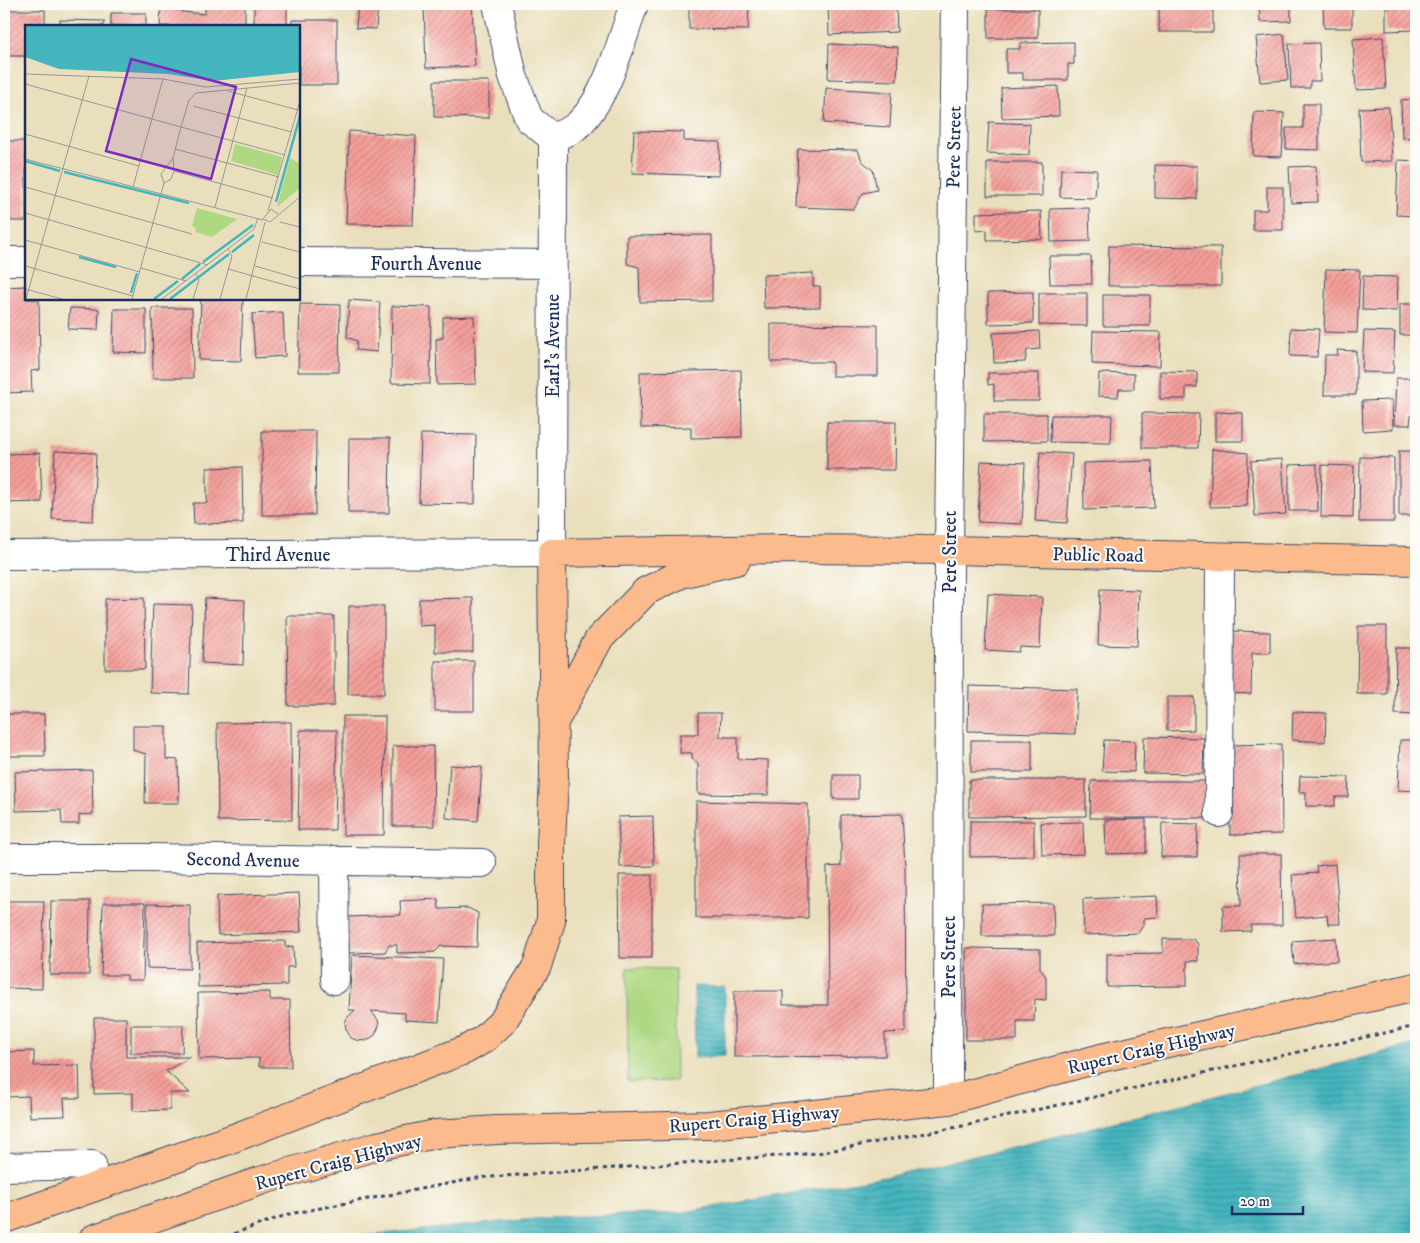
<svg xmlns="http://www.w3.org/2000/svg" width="1420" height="1243" font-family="'IM FELL DW Pica',serif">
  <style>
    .pitch { fill: #afd882; stroke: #658470 }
    .water { fill: url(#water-rules); stroke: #30728e }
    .building { fill: url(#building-hatch) }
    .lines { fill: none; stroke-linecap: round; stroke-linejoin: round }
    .minor-casing { stroke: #3a496c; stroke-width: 30 }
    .major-casing { stroke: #3a496c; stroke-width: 30 }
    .path { stroke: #3a496c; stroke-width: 3; stroke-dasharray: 4 4; stroke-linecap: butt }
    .minor { stroke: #fff; stroke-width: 28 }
    .major { stroke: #fbbb8c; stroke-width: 28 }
    .labels { text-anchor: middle; stroke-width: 4; stroke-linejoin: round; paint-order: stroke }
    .street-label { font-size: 19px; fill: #1b2f5e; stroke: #fdfcf7 }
    .inset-river { fill: none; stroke: #45b5be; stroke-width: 2.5 }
    .inset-road { fill: none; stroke: #979996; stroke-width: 1 }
    .view { fill: #7b2cbf; fill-opacity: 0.15; stroke: #7b2cbf; stroke-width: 2.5 }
    .inset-edge { fill: none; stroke: #1b2f5e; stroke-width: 2.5 }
  </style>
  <defs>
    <pattern id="water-rules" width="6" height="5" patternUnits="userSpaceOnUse" patternTransform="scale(1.25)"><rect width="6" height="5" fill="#45b5be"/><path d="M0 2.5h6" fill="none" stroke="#39949e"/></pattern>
    <pattern id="building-hatch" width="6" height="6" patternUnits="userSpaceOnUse" patternTransform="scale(1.25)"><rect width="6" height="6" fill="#f69f9a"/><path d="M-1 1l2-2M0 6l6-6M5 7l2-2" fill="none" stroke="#c68281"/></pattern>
  </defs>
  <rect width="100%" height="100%" fill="#fdfcf7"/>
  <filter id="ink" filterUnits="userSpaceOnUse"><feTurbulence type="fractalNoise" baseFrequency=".02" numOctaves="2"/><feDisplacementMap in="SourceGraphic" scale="10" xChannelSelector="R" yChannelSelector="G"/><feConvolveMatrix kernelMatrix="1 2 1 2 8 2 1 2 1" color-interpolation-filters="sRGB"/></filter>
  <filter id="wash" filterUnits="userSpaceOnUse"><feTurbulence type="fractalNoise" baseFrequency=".0096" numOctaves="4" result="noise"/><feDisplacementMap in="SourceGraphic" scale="20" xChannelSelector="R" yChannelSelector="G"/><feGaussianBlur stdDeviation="1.12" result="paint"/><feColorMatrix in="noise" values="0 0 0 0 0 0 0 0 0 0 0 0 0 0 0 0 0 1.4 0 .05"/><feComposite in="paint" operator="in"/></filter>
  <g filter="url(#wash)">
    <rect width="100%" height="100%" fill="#eadfbc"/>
    <path class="pitch" d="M627 968 675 969 676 1081 628 1082Z"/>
    <path class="water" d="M694 986 725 987V1056L695 1058Z
      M1416 1044V1239H330L554 1217 678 1213 891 1176 1071 1133Z"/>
    <g id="blocks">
      <path class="building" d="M169 4H181L182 12 205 14V5L245 6V26H160L161 6Z
        M358 4H378L376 29 356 28Z
        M472 4 475 66 426 68 424 5Z
        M689 4H749L748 30 689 29Z
        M828 4H896L897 32 829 35Z
        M1104 4H1125V5L1104 6Z
        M1159 4H1213V32H1159Z
        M1259 4H1291V21L1260 22Z
        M1296 4H1316V7H1296Z
        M1323 4H1352V28H1324Z
        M1386 4H1416V30L1386 31Z
        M254 6H287V26H254Z
        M988 9H1038V38H988Z
        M4 10H45V26H26V56H4Z
        M111 13H146V26H111Z
        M60 20 104 21V26H60Z
        M292 20H337V85H299V26H292Z
        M1284 34 1288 80 1260 82 1256 37Z
        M1383 37 1386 89 1356 90 1353 39Z
        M1074 42V64H1068V80H1023V73H1006V49H1020V43Z
        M1319 43 1320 81H1310V88H1291L1289 44Z
        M829 44 898 47 897 81 828 79Z
        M434 81H489V118L434 117Z
        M1058 86 1059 116 1002 118 1001 88Z
        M826 88 892 92 890 127 824 123Z
        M1416 99V137L1402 138 1401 100Z
        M1303 104H1319V150L1286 149V128H1303Z
        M1389 107 1392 161 1361 162 1359 108Z
        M1254 112 1284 113 1282 157 1253 156Z
        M989 122 1030 124 1029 155 987 153Z
        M349 131 416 136 413 225 346 224Z
        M634 131 684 132V141L720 142 719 176 632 173Z
        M4 141H26V221H4Z
        M798 149 858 150 862 161 873 170 877 190 863 193 854 209 796 207Z
        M1398 160 1416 161V216L1396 215Z
        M987 162H1042V196H987Z
        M1155 165 1197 166V199L1155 198Z
        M1316 166 1318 202 1291 203 1289 167Z
        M1061 169 1097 170 1095 198 1060 197Z
        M1267 187H1283V230H1253V210H1267Z
        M1089 208 1090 241 1051 242 1050 209Z
        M1041 211 1042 239 987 240V230L976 231V213Z
        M712 235V301L640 302 639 267 627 264V236Z
        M1109 246 1221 247V286H1108Z
        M1049 256H1091L1092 284H1050Z
        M1326 269 1360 270 1357 333 1324 332Z
        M813 273V286H820V307L764 308 763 275Z
        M1363 276 1398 277 1397 311 1362 310Z
        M26 286V299H39L40 370 31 371 32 392 4 393V287Z
        M1033 292V323L988 324V293Z
        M1039 293H1087V326L1039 325Z
        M1103 295H1150V326H1103Z
        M201 299H243L241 361 199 360Z
        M349 300 380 302 377 352 356 350 357 341 347 337Z
        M300 304 340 305 339 372H298Z
        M1400 304H1416V335H1400Z
        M392 306 431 307 430 384 391 383Z
        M70 308 99 309 98 330 68 329Z
        M152 308H192L193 378H153Z
        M114 309H146V353L113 352Z
        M283 312 285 356 255 358 252 314Z
        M474 316 476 384 437 385 436 339 443 338V317Z
        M771 324 878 325V376H832V362H771Z
        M1291 328 1319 329 1317 357 1290 356Z
        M1039 331 1040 349 1027 350 1025 362 994 363 993 333Z
        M1093 331 1161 332 1160 366 1092 364Z
        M1364 331 1395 332 1393 373 1362 372Z
        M1337 350 1356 351V395H1324L1325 355H1338Z
        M741 370 742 437 691 438V427L641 428 640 372Z
        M1160 371 1197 372V387H1186V399H1160Z
        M988 373H1039V401H994V384L988 385Z
        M1099 373 1134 374V389H1119L1118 397 1098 396Z
        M1396 378H1416V415H1411L1410 425H1394Z
        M1392 400 1393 429 1363 431 1362 401Z
        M1215 412 1243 413V441H1215Z
        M1142 413 1199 414 1198 448H1142Z
        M984 414H1047V441L984 442Z
        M1051 415H1112L1111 443 1050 442Z
        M827 422H896L895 470H827Z
        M262 431H316L315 515H262Z
        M421 434 476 435 475 504 419 503Z
        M349 438H390L389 513H348Z
        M1212 449 1248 453 1247 506 1210 507Z
        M55 451 96 453 93 521 52 519Z
        M1399 451H1416V516H1399Z
        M1040 452 1072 454 1067 523 1035 521Z
        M40 453 42 502 4 503V454Z
        M1360 457 1394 458V522H1359Z
        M1282 459 1286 514 1255 516 1251 461Z
        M981 461 1025 463 1022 524 978 522Z
        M1152 461 1154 508 1084 510 1083 463Z
        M1317 464 1318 511H1289V465Z
        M1322 465 1354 466 1353 518 1321 517Z
        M242 467 243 523 194 524 193 503H207V468Z
        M1100 589 1139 590 1137 646 1098 645Z
        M988 594 1042 597 1040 648 1020 647 1019 652 985 650Z
        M144 598 145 669H105V599Z
        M205 598 245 600 243 665 202 663Z
        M473 598V652H435V625L419 626V599Z
        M153 604 192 605 189 694 150 693Z
        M349 606H384V694H348Z
        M287 616H334V706H288Z
        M1358 626H1387V694H1357Z
        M1230 631 1270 632V653H1252L1251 694 1228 693Z
        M1396 648H1416V715L1395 714Z
        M435 661H474V711H435Z
        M969 686 1077 689 1075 734 968 731Z
        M1167 697H1194V730L1167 731Z
        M1293 712 1326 713 1325 742 1292 740Z
        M698 713H721L720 737H738V759L768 760V795L698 794V763L692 758V753H680V734H698Z
        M4 714H44L45 756H4Z
        M343 716H385L384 835H343Z
        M291 722 292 820 218 821 217 723Z
        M133 726H166V759L178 760 179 803H145L146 754 133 750Z
        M300 730H337L335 830H298Z
        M1144 737 1204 738 1203 774 1143 773Z
        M971 740H1032V772H971Z
        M1104 740 1135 741 1134 772 1102 771Z
        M1400 740H1416V791L1398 790Z
        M1281 744 1282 834 1230 835 1229 745Z
        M393 746H433L434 826H393Z
        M450 765 482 767 478 821 446 818Z
        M92 770 93 814 79 815V824H62L61 810 16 811 15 772Z
        M833 775H858V799H833Z
        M1300 776 1349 777 1348 797H1335V806H1306V792H1299Z
        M969 780H1086V816L969 817Z
        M1091 781H1205L1206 818H1090Z
        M696 801 808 804V918H696Z
        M902 814 905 866 906 1032 885 1033V1056L734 1057V991H783V1005H828L827 867 841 866V815Z
        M653 816 654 866 620 867 618 817Z
        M1146 819V853L1106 854 1105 820Z
        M970 821H1034V856L970 857Z
        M1083 822 1084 854 1042 855 1041 823Z
        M1162 823 1198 824 1197 857H1161Z
        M1240 854H1281L1282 925H1251V931L1223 932V906H1241Z
        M1335 864 1340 924H1328L1327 915 1296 918 1292 875 1317 873 1316 866Z
        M619 875H652V958H620Z
        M299 893 301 932 218 935 217 896Z
        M1157 896 1158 917 1144 918V924L1138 933 1084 935 1083 899Z
        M438 899 439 909 468 908 478 913 477 947 441 946 435 952 397 953V945H389L385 952 349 953 348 917 401 915 400 901Z
        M4 901H44L42 989 4 988Z
        M51 901H90L89 975H50Z
        M103 903H145L143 980H127V975H101Z
        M1053 903 1054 936H982V904Z
        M147 904 190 905V969L147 968Z
        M1336 938 1337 961 1294 964 1292 941Z
        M1163 939H1193L1198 944V961H1187V986L1107 987V954L1163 953Z
        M285 941V947L293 946 294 967H287V985L198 987 197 943Z
        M966 948 1040 949V968L1046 977V1000L1035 999 1034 1021H1017V1040H966Z
        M352 955 443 959 439 1022 405 1020V1013L371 1011 378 1020 379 1026 375 1035 366 1041 356 1040 351 1038 346 1029 345 1023 347 1018 355 1010H349Z
        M270 992V1000H290L291 1067H259V1058L199 1059 198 993Z
        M94 1018H126V1057H190L166 1071 190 1093H170V1110L133 1111V1093L94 1094Z
        M131 1025H183L182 1053H131Z
        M34 1051V1066L79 1065 80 1098H64L65 1116 30 1117 29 1096 7 1097 6 1052Z"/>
    </g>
  </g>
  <g filter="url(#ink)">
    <use href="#blocks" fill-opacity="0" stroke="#3a496c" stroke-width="1"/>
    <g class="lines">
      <defs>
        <path id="minor" d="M497 4 513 76 529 119 553 138
          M553 138C559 135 568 132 574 128 606 103 621 42 634 4
          M4 261H26
          M299 262 552 264
          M4 555 552 553 553 138
          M1219 813 1220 557
          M4 858H149L482 863
          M334 860 335 980
          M948 1100 949 550 955 4
          M4 1167 92 1165"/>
        <path id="major" d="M554 722 599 639 646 591 681 574 736 561
          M4 1219 231 1139 465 1050 484 1039 503 1021 537 966 551 921V844L554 777 552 553 781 549 949 550 1416 561
          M93 1239 260 1181 377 1146 436 1134 497 1130 710 1125 948 1100 1101 1058 1416 987"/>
      </defs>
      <use href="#minor" class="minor-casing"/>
      <use href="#major" class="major-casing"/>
      <path class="path" d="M219 1239 289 1214 478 1178 818 1153 968 1125 1416 1026"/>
      <use href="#minor" class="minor"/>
      <use href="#major" class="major"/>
    </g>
  </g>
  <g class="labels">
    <g class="street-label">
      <text transform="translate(953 147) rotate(-89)" y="7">Pere Street</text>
      <text x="426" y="270">Fourth Avenue</text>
      <text transform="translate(552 346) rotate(-90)" y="7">Earl's Avenue</text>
      <text transform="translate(949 552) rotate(-90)" y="7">Pere Street</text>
      <text x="278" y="561">Third Avenue</text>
      <text transform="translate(1098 554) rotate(1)" y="7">Public Road</text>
      <text transform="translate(243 859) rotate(1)" y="7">Second Avenue</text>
      <text transform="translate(948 957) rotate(-90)" y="7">Pere Street</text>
      <text transform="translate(1151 1048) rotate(-13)" y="7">Rupert Craig Highway</text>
      <text transform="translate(754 1118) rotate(-5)" y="7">Rupert Craig Highway</text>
      <text transform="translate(338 1161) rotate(-15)" y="7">Rupert Craig Highway</text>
    </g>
  </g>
  <g transform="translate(25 25)">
    <rect width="275" height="275" fill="#eadfbc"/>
    <path d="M265 133 275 139V163L252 182ZM172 183 212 194 187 212 170 207 171 203 167 201Z" fill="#afd882"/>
    <path d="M210 119 257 132 253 150 206 136Z" fill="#afd882"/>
    <path d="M0 1H275V47L189 56 143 49 34 44 0 32Z" fill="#45b5be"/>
    <path class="inset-river" d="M0 136 35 146M39 147 164 178M251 177 275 91M207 227 229 210M54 232 91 242M178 237 228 200M157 254 175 239M106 268 112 248M129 274 153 256M145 274 204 229"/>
    <path class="inset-road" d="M0 49 138 54 181 62 275 54M0 59 156 102 164 75 171 68 275 58M203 66 273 85M168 81 267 107M0 109 114 141M150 124 254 152M0 134 238 195M149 146 248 173M139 158 146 154 149 146 148 133 156 102 260 130M139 158 136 149 148 133M0 162 167 209M108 162 138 54M190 182 222 63M243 186 275 76M0 188 183 240M253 189 246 184 238 194 245 197 275 172M255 197 275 202M0 215 115 247M237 217 275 227M0 241 108 271M230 241 275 254M116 243 161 256M203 244 275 264M0 264 37 274M1 274 64 51M107 274 139 158M137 274 229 204 233 193M168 274 174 255 171 249M195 274 207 231 203 224M221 274 240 197"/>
    <path class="view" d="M106 34 211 62 186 154 81 126Z"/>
    <rect width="275" height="275" class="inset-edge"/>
  </g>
  <rect width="1420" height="1243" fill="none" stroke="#fdfcf7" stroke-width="20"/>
  <path d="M1232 1206v8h71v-8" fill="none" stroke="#1b2f5e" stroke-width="2.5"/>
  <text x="1240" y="1206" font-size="15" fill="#1b2f5e" stroke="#fdfcf7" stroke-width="4" paint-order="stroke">20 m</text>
</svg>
